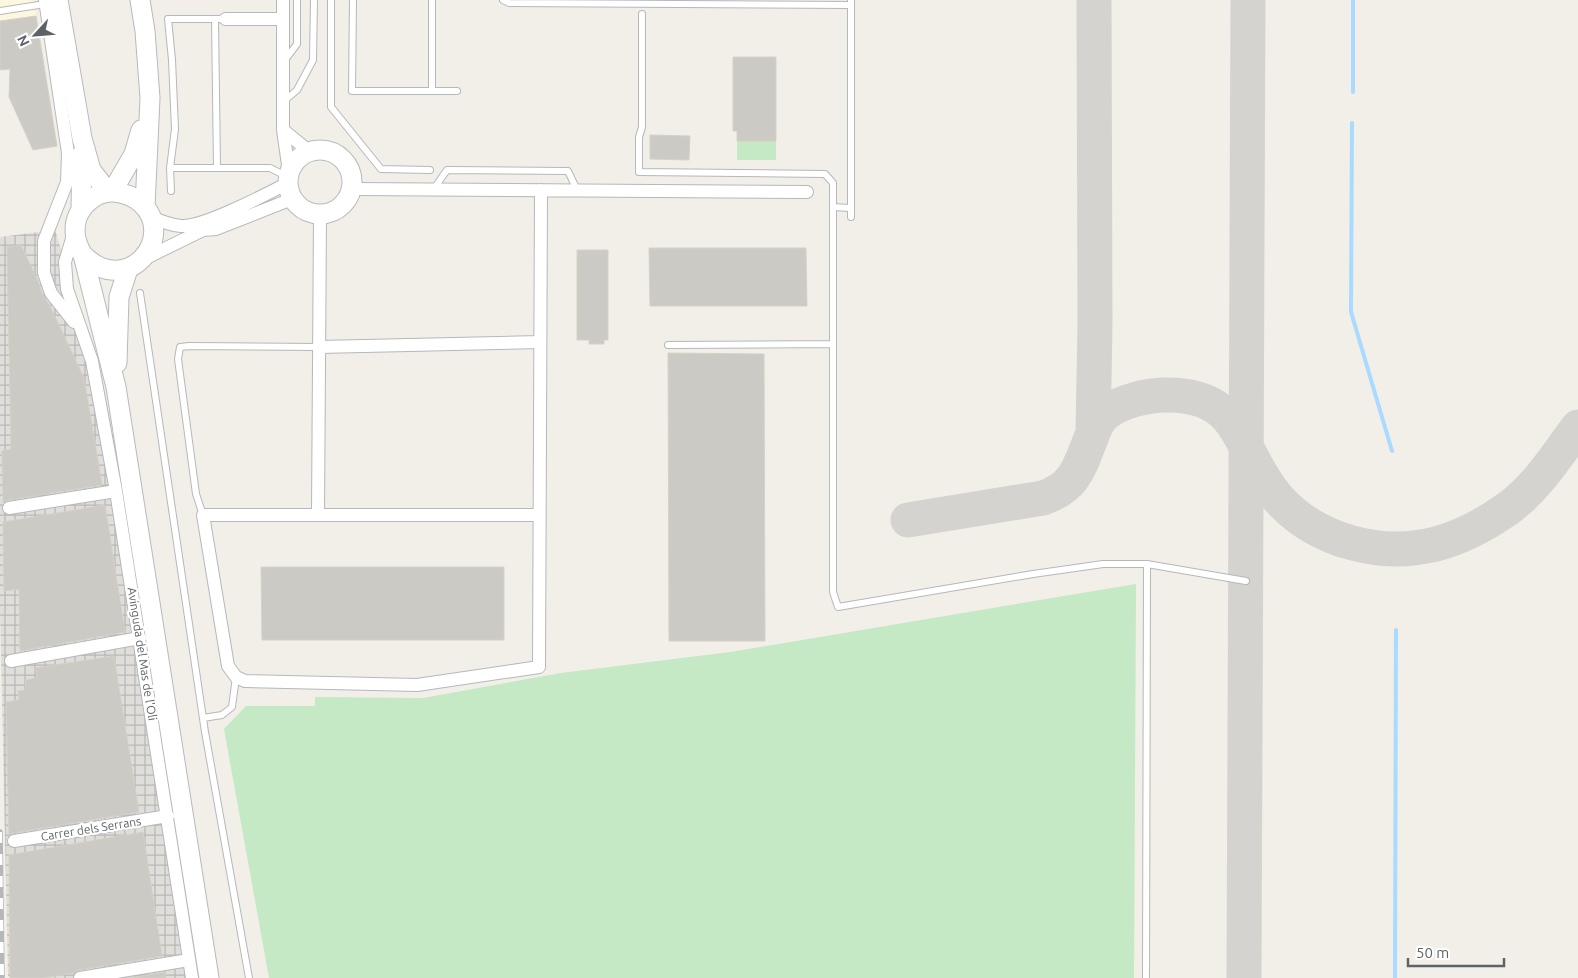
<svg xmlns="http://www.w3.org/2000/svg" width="1578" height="978" font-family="Ubuntu,sans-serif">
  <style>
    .commercial { fill: #fef7e0 }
    .industrial { fill: url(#industrial-grid) }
    .green { fill: #c5e8c5 }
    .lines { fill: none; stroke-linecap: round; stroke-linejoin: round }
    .stream { stroke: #aadaff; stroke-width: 4 }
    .taxiway { stroke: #d4d3d0; stroke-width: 35 }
    .building { fill: #cccac5; stroke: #d6d1c6 }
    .lane-casing { stroke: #b5b8bc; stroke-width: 8 }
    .street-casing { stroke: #b5b8bc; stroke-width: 14 }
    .secondary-casing { stroke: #b6babf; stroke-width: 21 }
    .lane { stroke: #fff; stroke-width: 6 }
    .street { stroke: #fff; stroke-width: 12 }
    .secondary { stroke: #fff; stroke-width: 19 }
    .rail-casing { stroke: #b6b7b8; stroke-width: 5.5 }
    .rail { stroke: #fff; stroke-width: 4; stroke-dasharray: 11; stroke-linecap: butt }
    .labels { text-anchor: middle; stroke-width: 4.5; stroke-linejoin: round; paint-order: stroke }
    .street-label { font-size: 12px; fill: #5f6368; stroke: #fff }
  </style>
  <defs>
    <pattern id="industrial-grid" width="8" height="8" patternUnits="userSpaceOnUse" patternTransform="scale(1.25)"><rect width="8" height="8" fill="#e0deda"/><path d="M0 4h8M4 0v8" fill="none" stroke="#b9b8b5"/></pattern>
  </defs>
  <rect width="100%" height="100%" fill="#f1efe8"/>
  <path class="commercial" d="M0 0H34L36 16 0 21Z"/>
  <path class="industrial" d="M55 230 100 374 190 978H11L8 976 0 609V237Z"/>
  <path class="green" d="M737 141H776V160H737Z
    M1136 584 1134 978H269L224 729 246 706H315V697L423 698 561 673 730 652Z"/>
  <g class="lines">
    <path class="stream" d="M1353 92V0
      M1352 123 1351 312 1392 451
      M1395 978 1396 630"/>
    <path class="taxiway" d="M1093 432 1095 325 1094 0
      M908 520 1043 498C1073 487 1078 472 1089 443 1092 436 1094 429 1098 422 1109 404 1142 396 1162 395 1244 392 1236 449 1277 497 1315 541 1380 558 1436 544 1462 537 1488 523 1510 507 1538 486 1558 454 1578 427
      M1244 978 1248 0"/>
  </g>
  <path class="building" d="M36 16 57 146 33 150 9 97 10 69 0 70V21Z
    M733 57H776V141H737V131H733Z
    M650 135 690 136 689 160 650 159Z
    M21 245 38 281 43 296 49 304 84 378 102 485 8 500 3 502 2 451 11 449 7 247Z
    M649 248H806L807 306H650Z
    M577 250H608V340H604V344H589V340H577Z
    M668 353 764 354 765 641H669Z
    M105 505 125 632 20 651 19 589 4 591 3 522Z
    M261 567H504V640H262Z
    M114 656 139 812 13 833 9 835 6 702 19 700 18 691 26 690 25 680 37 678 35 668Z
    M143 832 162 956 79 970 74 973 44 978H10L9 855Z
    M165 972 166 978H130Z"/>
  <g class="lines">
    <defs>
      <path id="lane" d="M331 0V107L381 169 430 170
        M353 0 352 91H457
        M432 0V91
        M503 0 509 3 851 5
        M0 11 45 4
        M642 14V127L639 137V172L825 174 833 183V592L838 607 1033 574 1103 564H1147L1246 581
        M215 19 217 168
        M221 19 225 16H283
        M285 60 297 44V0
        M284 101 297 90 313 60 314 0
        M170 168H270L288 177
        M433 190 447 170 568 171 577 190
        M171 191 170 168 175 129 172 60 168 19H221L225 22H283
        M833 207 850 208
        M851 217V0
        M140 293 205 732 249 978
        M668 345 833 344
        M203 515 196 494 178 359 180 347 189 346 319 347
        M203 718 222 715 232 707 236 677
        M1146 978 1147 564"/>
      <path id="street" d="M45 0 68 153 67 182 44 241V273L51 293 74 322
        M283 0V130L289 172
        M283 130 310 152
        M351 189 807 192
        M151 217C160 221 171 225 181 226 201 228 267 194 288 183
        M74 232 65 262 67 289 92 361 116 491 192 978
        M142 260 203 230 216 229 292 199
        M319 347 540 342
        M9 508 116 491
        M318 515 320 215
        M539 515H203L228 666 236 677 245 681 417 685 539 667 541 190
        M11 661 140 638
        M14 841 168 816
        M80 978 189 960"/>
      <path id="secondary" d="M58 0 82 138 91 170 108 192
        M140 0 145 31 150 98 145 207
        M288 182a32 32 0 1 1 64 0a32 32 0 1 1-64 0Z
        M112 192 134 154 141 130
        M81 209 82 154
        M83 255C127 299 178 237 141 203 133 196 125 193 114 192 93 191 75 210 75 230 75 240 78 247 83 255L116 387 209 978
        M117 363 119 297 128 269"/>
    </defs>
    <use href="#lane" class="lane-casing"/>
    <use href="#street" class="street-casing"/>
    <use href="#secondary" class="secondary-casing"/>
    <use href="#lane" class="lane"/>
    <use href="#street" class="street"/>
    <use href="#secondary" class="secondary"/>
    <defs>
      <path id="rail" d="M0 832 2 978"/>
    </defs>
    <use href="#rail" class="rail-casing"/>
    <use href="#rail" class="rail"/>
  </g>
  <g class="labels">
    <g class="street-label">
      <text transform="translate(142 654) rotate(81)" y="4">Avinguda del Mas de l'Oli</text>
      <text transform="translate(91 829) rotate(-9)" y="4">Carrer dels Serrans</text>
    </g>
  </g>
  <g transform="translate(35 35) rotate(244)" stroke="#ffffff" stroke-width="4" paint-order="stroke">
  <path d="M0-4L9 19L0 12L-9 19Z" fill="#5f6368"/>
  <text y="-8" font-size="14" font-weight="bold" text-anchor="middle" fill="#5f6368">N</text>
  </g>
  <path d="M1408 958v8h96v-8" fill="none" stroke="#5f6368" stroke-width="2.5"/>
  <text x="1416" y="958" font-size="15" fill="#5f6368" stroke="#ffffff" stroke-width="4" paint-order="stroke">50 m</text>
</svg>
